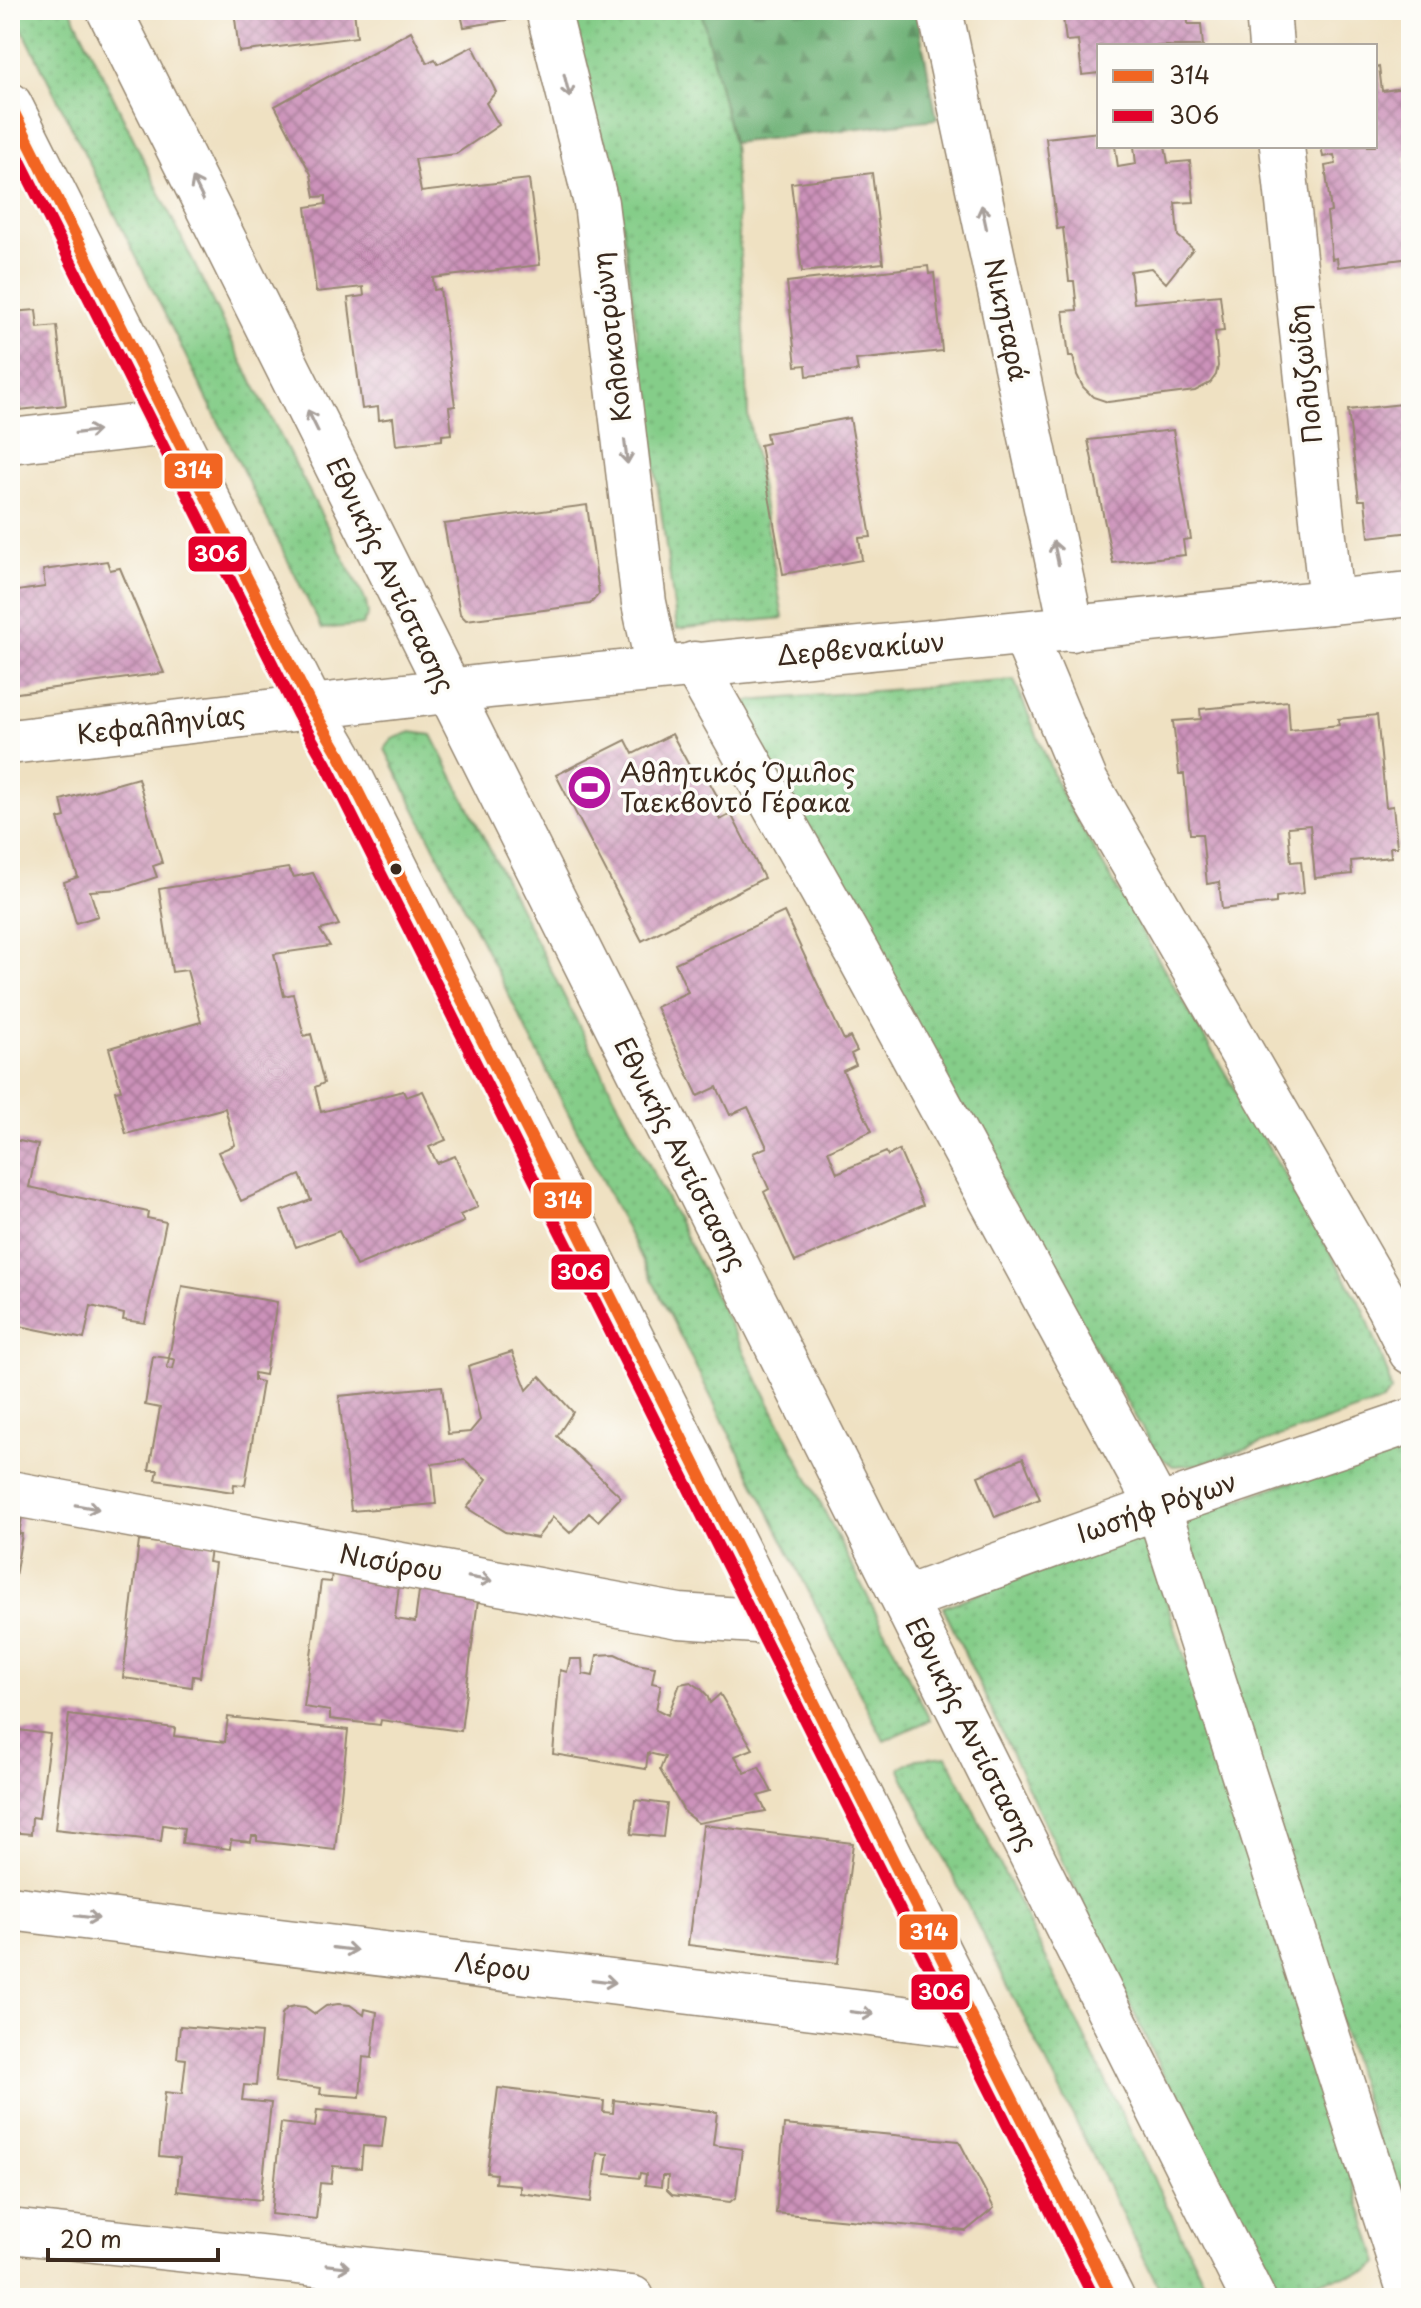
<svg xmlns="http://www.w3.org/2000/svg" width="1421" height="2308" font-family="'Playpen Sans',sans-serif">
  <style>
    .grass { fill: url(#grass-dots); stroke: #607c54; stroke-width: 2 }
    .forest { fill: url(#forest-firs); stroke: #546d4a; stroke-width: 2 }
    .building { fill: url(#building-cross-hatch) }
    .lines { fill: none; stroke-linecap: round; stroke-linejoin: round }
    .street-casing { stroke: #958670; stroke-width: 47 }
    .secondary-casing { stroke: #958670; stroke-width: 47 }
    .street { stroke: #fff; stroke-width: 44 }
    .secondary { stroke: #fff; stroke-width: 44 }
    .bus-1-casing { stroke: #fdfcf7; stroke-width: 18 }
    .bus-2-casing { stroke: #fdfcf7; stroke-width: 18 }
    .bus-1 { stroke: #f26522; stroke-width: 12 }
    .bus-2 { stroke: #e4002b; stroke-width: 12 }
    .oneway { stroke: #a79f9a }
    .bus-dot { fill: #3b2a1e; stroke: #fdfcf7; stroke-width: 3 }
    .labels { text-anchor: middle; stroke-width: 7; stroke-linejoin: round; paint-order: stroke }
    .street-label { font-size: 26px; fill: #3b2a1e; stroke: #fdfcf7 }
    .poi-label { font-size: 26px; fill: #3b2a1e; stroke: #fdfcf7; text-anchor: start }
    .line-badge { stroke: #fdfcf7; stroke-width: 3 }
    .badge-label { font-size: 22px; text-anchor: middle; font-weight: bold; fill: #fff }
  </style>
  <defs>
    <pattern id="grass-dots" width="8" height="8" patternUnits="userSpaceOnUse" patternTransform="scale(2)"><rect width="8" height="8" fill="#85cd89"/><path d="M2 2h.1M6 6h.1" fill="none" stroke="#74b076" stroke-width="1.8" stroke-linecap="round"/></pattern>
    <pattern id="forest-firs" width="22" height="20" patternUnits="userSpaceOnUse" patternTransform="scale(2)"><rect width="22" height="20" fill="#6cb075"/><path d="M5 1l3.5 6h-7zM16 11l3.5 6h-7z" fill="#5a8f5f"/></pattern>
    <pattern id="building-cross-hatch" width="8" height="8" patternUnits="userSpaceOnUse" patternTransform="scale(2)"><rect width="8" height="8" fill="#cc92ba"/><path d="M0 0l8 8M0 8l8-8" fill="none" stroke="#a77797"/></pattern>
  </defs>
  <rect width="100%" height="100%" fill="#fdfcf7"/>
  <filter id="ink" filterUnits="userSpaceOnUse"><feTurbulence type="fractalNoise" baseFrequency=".0125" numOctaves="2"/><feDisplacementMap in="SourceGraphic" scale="16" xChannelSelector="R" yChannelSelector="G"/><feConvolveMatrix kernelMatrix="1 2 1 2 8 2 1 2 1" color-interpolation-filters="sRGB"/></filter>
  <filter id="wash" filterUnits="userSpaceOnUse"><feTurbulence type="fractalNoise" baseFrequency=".006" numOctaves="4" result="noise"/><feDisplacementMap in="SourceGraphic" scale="32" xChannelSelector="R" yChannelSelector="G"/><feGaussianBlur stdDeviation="1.8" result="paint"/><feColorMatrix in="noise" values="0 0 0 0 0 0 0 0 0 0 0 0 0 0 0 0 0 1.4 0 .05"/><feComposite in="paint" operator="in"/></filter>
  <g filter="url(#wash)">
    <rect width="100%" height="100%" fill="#efe1c2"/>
    <path class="grass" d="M13 10H71L236 350 366 601 368 615 362 625 322 629Z
      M567 10H701L733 143 746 347 748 415 783 618 677 629 620 207Z
      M1014 680 1061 793 1364 1310 1388 1374 1391 1392 1381 1402 1201 1464 1173 1466 1158 1455 1074 1313 741 712 748 701Z
      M411 732 432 735 930 1720 884 1741 385 749 392 739Z
      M1411 1441V2247L1181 1519Z
      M1144 1531 1379 2263 1370 2271 1285 2288 1269 2286 1158 2064 943 1607Z
      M947 1756 1212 2298H1164L899 1768 917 1759Z"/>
    <path class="forest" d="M701 10H916L937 119 733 143Z"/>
    <g id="blocks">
      <path class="building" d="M234 10H354L357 37 239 52Z
        M460 10H529L531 16 464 27Z
        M1062 10H1187L1188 24H1201L1203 46H1099V73L1082 75 1078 40 1066 41Z
        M411 31 427 63 435 59 438 64 473 46 496 92 486 103 499 125 456 154 415 159 421 192 529 179 540 265 433 278 434 290 440 289 455 406 449 407 452 434 442 435V440L396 445 393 418 379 420 378 407 362 409 348 298 364 296 363 287 316 292 306 207 326 204V196L315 197 311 174 275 106Z
        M1379 67 1382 91 1411 87V156L1405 157 1411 209V258L1338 267 1337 258 1332 259 1327 213 1331 212 1325 166 1336 164 1334 155 1323 157 1321 146H1375V68Z
        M1099 132V146H1115L1118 167 1136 164 1134 146H1165L1168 163 1190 161 1194 202 1175 203 1178 236 1193 249 1166 283 1151 268 1130 271 1134 303 1220 295 1224 331 1215 332 1218 366 1216 375 1210 383 1195 391 1108 402 1093 397 1083 387 1077 375 1073 356H1069L1063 311 1077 310 1074 281H1069L1063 228 1057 229 1046 138Z
        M872 173 883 263 802 272 791 183Z
        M928 266 929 274 934 273 942 351 856 360 858 371 807 376 806 365 796 366 787 282Z
        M36 310 38 328 57 326 66 405 10 411V331L15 330 12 312Z
        M1411 403V532L1369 537 1365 500H1359L1348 410Z
        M850 418 871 537 859 538 862 560 783 574 760 445 768 443 766 433Z
        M1173 430 1191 539 1183 540 1185 555 1113 563 1088 440Z
        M587 505 599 594 590 604 466 620 460 614 444 524Z
        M107 561 110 570 120 568 164 673 10 694V592L45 587 43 570Z
        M1288 701 1290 730 1339 725 1338 719 1377 715 1386 807 1393 806 1397 847H1390L1391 857 1351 861 1352 874 1315 878 1310 825 1288 827 1291 862 1301 861 1304 893 1276 897V903L1222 909 1219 882 1207 884 1202 834H1190L1184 774H1179L1173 721 1201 719 1200 709Z
        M672 734 697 780 706 776 720 801 712 805 720 820 731 814 764 878 642 941 556 775 626 740 633 754Z
        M138 778 162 863 153 866 157 877 121 889 90 891 98 916 76 923 64 882 78 877 58 819 65 817 61 800Z
        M288 868 294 877 313 873 339 925 320 930 330 946 274 954 284 996 293 994 304 1036 311 1034 324 1083 315 1087 321 1112 403 1091 406 1097 423 1091 446 1140 429 1147 437 1163 455 1156 478 1207 460 1215 464 1222 356 1266 339 1231 296 1247 281 1211 311 1200 300 1175 241 1201 218 1152 235 1145 225 1108 126 1134 115 1091 121 1090 109 1048 201 1022 187 970 172 972 159 889Z
        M784 912 844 1040 850 1037 857 1051 851 1054 856 1065 843 1071 872 1131 828 1151 837 1173 886 1152 888 1156 899 1150 923 1205 795 1262 764 1192 769 1189 753 1153 767 1147 748 1107 730 1115 717 1087 698 1096 656 1007 688 992 675 963Z
        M10 1139 38 1145 29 1187 148 1212 147 1218 166 1222 145 1323 123 1320 124 1314 91 1306 84 1339 10 1324Z
        M182 1286 277 1302 265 1375 254 1373V1380L262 1382 245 1485 234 1484 233 1492 156 1480 158 1470H149L160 1408 145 1405 153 1356 169 1358 167 1368 173 1369 175 1360 169 1358Z
        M512 1352 527 1390 540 1376 573 1412 557 1436 621 1497 598 1521 589 1513 570 1533 553 1517 537 1538 505 1532 467 1508 487 1479 465 1460 432 1464 436 1504 351 1511 339 1396 442 1386 448 1434 470 1432 480 1420 468 1366Z
        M1023 1458 1040 1499 995 1517 978 1476Z
        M10 1515 22 1517 19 1534H22L12 1595Z
        M161 1536 211 1543 208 1562 215 1563 200 1677 193 1676 192 1687 123 1678 139 1541 159 1543Z
        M332 1567 400 1577 395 1619 415 1622 420 1584 479 1592 461 1731 381 1720 380 1725 330 1719V1711L304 1707 321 1581 331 1582Z
        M615 1654 636 1664 655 1667 652 1683 661 1685 656 1709 668 1715 680 1684 691 1682 700 1688 707 1695 710 1703 720 1694 753 1749 735 1756 745 1773 759 1767 772 1792 758 1796 766 1811 698 1823 685 1813 660 1770 665 1757 648 1753 646 1769 553 1754 560 1670 567 1672 570 1659H582L583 1674 593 1676 597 1655Z
        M69 1715 175 1728 174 1736 225 1742 228 1717 348 1730 335 1850 257 1841V1836H252L251 1842 231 1840 230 1849 182 1843 184 1828 163 1825 161 1841 55 1829Z
        M10 1729 50 1734 39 1818 32 1817 31 1834 10 1832Z
        M635 1800 667 1804 663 1837 631 1834Z
        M703 1825 853 1843 838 1963 688 1945Z
        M338 2004 350 2005 364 2015 365 2009 377 2012 372 2058 363 2057 360 2097 320 2094 321 2088 275 2082 282 2014 287 2008 295 2006 305 2007 315 2014 326 2006Z
        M180 2026 261 2033 256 2086 244 2085 242 2100 271 2103 261 2200 177 2191 180 2158 159 2156 165 2092 182 2094 186 2059 177 2058Z
        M498 2088 604 2101 603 2112 613 2113 614 2100 717 2112 713 2145 742 2149 736 2197 730 2202 672 2195 667 2190 668 2176H662L661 2187 645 2185 646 2174 640 2173 639 2178 605 2174 608 2154 597 2153 591 2202 520 2193V2185L495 2183 496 2174 487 2173Z
        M317 2110 386 2116 382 2147 363 2146 361 2168 333 2166 331 2184 320 2183 316 2219 271 2214 281 2123 315 2127Z
        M784 2125 959 2141 994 2208 966 2231 776 2213Z"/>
    </g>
  </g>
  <g filter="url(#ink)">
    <use href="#blocks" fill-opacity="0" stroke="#958670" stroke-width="2"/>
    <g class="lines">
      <defs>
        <path id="street" d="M109 10 1253 2298
          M548 10 596 203 644 603 658 668
          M940 10 1072 629
          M1268 10 1271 46
          M1282 146 1331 602
          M10 441 169 423
          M1024 633 1086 782 1388 1306 1411 1352
          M694 664 858 954 1158 1507 1411 2296
          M10 1493 679 1616 772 1622
          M904 1599 1158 1507 1411 1421
          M10 1908 976 2027
          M10 2231 632 2298"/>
        <path id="secondary" d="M10 105 312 708 340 756 1112 2298
          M10 742 490 686 1411 594"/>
      </defs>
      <use href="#street" class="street-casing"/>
      <use href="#secondary" class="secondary-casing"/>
      <use href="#street" class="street"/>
      <use href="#secondary" class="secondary"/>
      <defs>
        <path id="bus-1" d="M10 105 312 708 340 756 1112 2298"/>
        <path id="bus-2" d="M10 141 298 715 326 764 1094 2298"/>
      </defs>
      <use href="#bus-1" class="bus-1-casing"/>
      <use href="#bus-2" class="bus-2-casing"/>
      <use href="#bus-1" class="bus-1"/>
      <use href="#bus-2" class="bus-2"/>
    </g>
    <defs><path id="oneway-shaft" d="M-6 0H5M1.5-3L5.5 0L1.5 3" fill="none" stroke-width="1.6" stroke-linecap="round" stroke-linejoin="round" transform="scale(2)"/></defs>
    <g class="oneway">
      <use href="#oneway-shaft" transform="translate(567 86) rotate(76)"/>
      <use href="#oneway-shaft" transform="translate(198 189) rotate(-116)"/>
      <use href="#oneway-shaft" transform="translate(984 217) rotate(-102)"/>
      <use href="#oneway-shaft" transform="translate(313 421) rotate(-116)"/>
      <use href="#oneway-shaft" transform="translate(87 432) rotate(-7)"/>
      <use href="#oneway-shaft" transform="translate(626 452) rotate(83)"/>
      <use href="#oneway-shaft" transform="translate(1056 553) rotate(-102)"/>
      <use href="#oneway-shaft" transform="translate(87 1507) rotate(10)"/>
      <use href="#oneway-shaft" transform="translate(480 1579) rotate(10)"/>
      <use href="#oneway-shaft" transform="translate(87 1917) rotate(7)"/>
      <use href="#oneway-shaft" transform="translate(345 1949) rotate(7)"/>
      <use href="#oneway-shaft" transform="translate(604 1981) rotate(7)"/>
      <use href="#oneway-shaft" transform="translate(862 2013) rotate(7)"/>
      <use href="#oneway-shaft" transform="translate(338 2266) rotate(6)"/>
    </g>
  </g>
  <defs>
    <symbol id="stadium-disc" viewBox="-11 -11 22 22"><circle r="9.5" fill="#b5179e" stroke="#fdfcf7"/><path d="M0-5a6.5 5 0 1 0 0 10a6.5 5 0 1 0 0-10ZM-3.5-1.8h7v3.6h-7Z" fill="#fff"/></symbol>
  </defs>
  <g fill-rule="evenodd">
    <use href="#stadium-disc" x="564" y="762" width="51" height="51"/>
  </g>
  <circle class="bus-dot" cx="396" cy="869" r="7"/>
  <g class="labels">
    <g class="street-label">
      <text transform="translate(1006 320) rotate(78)" y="9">Νικηταρά</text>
      <text transform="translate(612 337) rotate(-97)" y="9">Κολοκοτρώνη</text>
      <text transform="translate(1306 374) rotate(-96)" y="9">Πολυζωίδη</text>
      <text transform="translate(390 575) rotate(64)" y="9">Εθνικής Αντίστασης</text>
      <text transform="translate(861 649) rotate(-5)" y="9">Δερβενακίων</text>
      <text transform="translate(161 725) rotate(-7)" y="9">Κεφαλληνίας</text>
      <text transform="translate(680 1154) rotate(63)" y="9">Εθνικής Αντίστασης</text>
      <text transform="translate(1157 1508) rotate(-19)" y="9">Ιωσήφ Ρόγων</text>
      <text transform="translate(391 1563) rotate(10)" y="9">Νισύρου</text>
      <text transform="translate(971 1734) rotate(63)" y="9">Εθνικής Αντίστασης</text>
      <text transform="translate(493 1967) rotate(7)" y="9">Λέρου</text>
    </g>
    <g class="poi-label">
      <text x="620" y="782">Αθλητικός Όμιλος<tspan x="620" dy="30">Ταεκβοντό Γέρακα</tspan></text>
    </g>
  </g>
  <g class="line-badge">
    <rect x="163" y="452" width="61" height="38" rx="8" fill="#f26522"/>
    <rect x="187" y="535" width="61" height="38" rx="8" fill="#e4002b"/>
    <rect x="532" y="1181" width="61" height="39" rx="8" fill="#f26522"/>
    <rect x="550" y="1253" width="61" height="38" rx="8" fill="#e4002b"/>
    <rect x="898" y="1913" width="61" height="38" rx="8" fill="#f26522"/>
    <rect x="910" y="1973" width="61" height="38" rx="8" fill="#e4002b"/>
  </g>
  <g class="badge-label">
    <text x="193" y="478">314</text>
    <text x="217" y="562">306</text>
    <text x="563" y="1208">314</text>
    <text x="580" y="1280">306</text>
    <text x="929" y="1940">314</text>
    <text x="941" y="2000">306</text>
  </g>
  <rect width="1421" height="2308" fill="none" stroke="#fdfcf7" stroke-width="40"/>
  <rect x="1097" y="44" width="280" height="104" fill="#fdfcf7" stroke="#afa8a0" stroke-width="2"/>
  <rect x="1113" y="70" width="40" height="12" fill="#f26522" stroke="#afa8a0" stroke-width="2"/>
  <text x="1169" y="84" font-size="24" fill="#3b2a1e">314</text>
  <rect x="1113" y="110" width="40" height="12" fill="#e4002b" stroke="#afa8a0" stroke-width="2"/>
  <text x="1169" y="124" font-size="24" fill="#3b2a1e">306</text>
  <path d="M48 2248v12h170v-12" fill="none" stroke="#3b2a1e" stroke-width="4"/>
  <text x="60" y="2248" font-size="24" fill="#3b2a1e" stroke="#fdfcf7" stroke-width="6" paint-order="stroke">20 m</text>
</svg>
